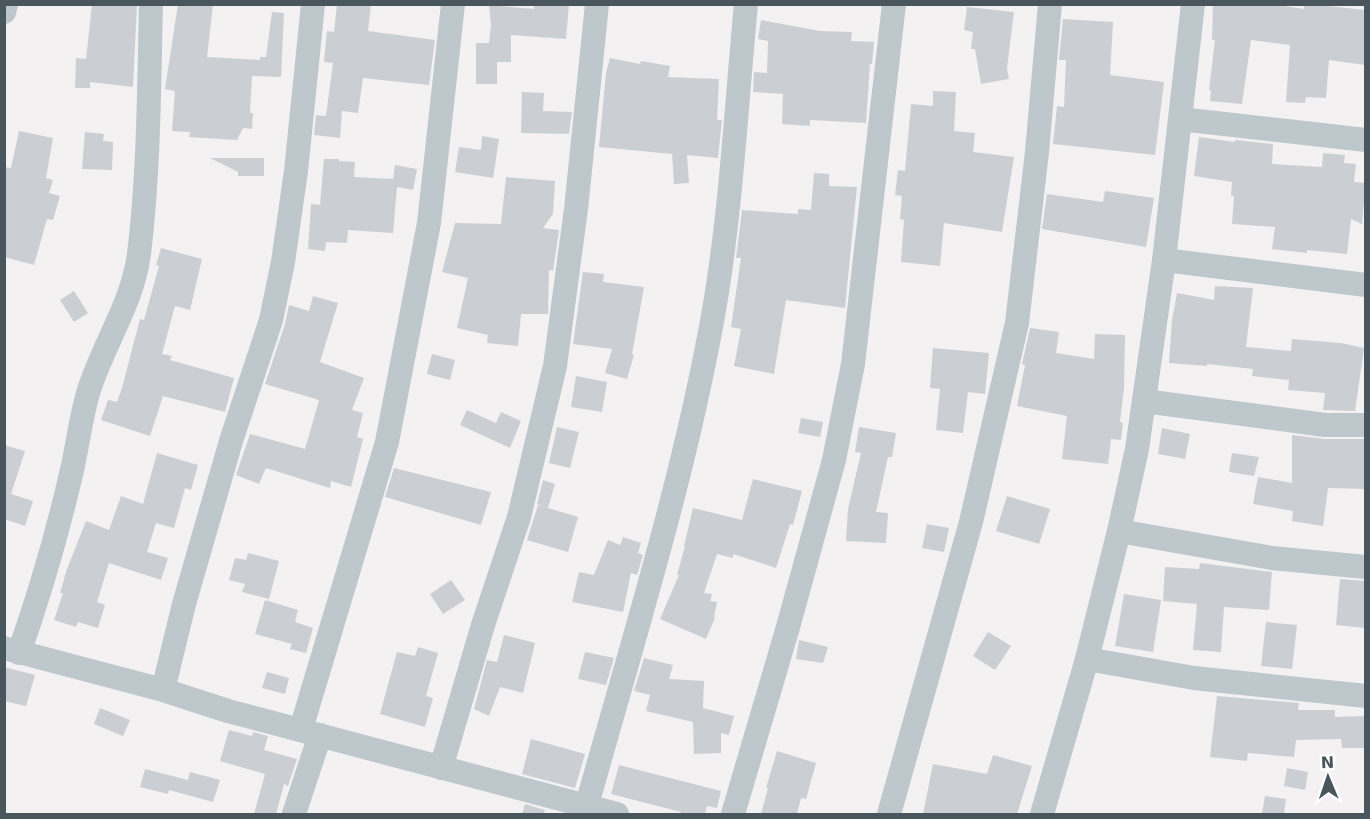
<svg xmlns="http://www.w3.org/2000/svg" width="1370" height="819" font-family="'DejaVu Sans',sans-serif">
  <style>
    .building { fill: #cbcfd3 }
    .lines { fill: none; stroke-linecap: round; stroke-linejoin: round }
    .minor { stroke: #bec7cc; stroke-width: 24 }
  </style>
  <rect width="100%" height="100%" fill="#f3f1f2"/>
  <path class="building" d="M92 4H137L133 87 90 82V88H75L76 58 86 59Z
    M178 4H213L207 57 260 60V57H266L272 12 284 13 281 77 252 76 250 113H253L252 129 243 128 237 140 189 137 190 132 172 131 175 91 165 89Z
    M337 4H371L368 31 435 40 429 85 363 78 358 113 342 111 340 138 314 135 316 115 326 116 333 63 324 62 327 31 334 32Z
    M534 4H569L566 39 511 35V62H497V84H476V43H489L491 25 489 5 534 9Z
    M1213 4H1271L1304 9V4H1309L1365 10V65L1329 60 1326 98 1306 97 1305 103 1286 102 1290 45 1251 40 1242 104 1210 101 1211 90H1209L1215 40H1212Z
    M967 7 1014 12 1007 68 1009 79 981 84 975 49H971L973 32 964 30Z
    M1063 19 1113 22 1110 75 1164 82 1155 155 1053 144 1057 106 1064 107 1066 60H1059Z
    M761 20 820 31 852 32 851 41 874 42 872 64H870L866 123 810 120V126L782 124 783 94 753 92 754 72 767 73 768 41 758 39Z
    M610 58 640 64 641 61 670 66 668 77 719 79 717 120H722L718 158 687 155 689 183 674 184 672 154 599 147 606 73Z
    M933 91 956 92 954 131 975 133 973 152 1014 157 1002 232 944 223 940 266 901 262 904 220 900 219 902 196 895 195 898 170 905 171 911 104 933 106Z
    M522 92 544 93 543 111 572 112 569 134 521 133Z
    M19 131 53 138 46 178 53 180 49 193 60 196 53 220 47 219 34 265 4 257V167L11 168Z
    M85 132 104 134 103 141 113 142 112 170 82 169Z
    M482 136 499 139 493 178 455 172 459 147 481 150Z
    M1199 137 1235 142V140L1273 144 1272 164 1322 167 1323 153 1345 155 1344 163 1356 164 1354 182 1365 183V189L1362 224 1351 219 1347 254 1307 250V253L1272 249 1275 227 1232 224 1234 196H1231L1232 182 1194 176Z
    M210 158H264V176H238V172Z
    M324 159H339V161L355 162 354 177 393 179 395 165 417 169 413 190 397 187 393 233 348 230 347 243 326 242 325 251 308 249 311 204 320 205Z
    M814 173 829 174V186L857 187 845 308 786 300 774 374 734 366 741 329 731 327 741 258H736L742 210 798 214V209L811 210Z
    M506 177 555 181 553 214 543 228 559 230 553 271 549 270 548 314H521L518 346 487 343 488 335 457 328 468 278 442 272 455 223 501 224Z
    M1105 191 1154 198 1146 247 1042 229 1047 194 1103 202Z
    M161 248 202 259 190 310 175 306 162 354 172 356 170 360 234 378 225 412 163 396 150 436 101 420 108 400 117 402 122 388 140 319 144 320 159 266 156 265Z
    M583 272 604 274 603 282 644 287 632 354 634 355 627 379 605 373 612 349 573 344Z
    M1215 286 1253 288 1246 347 1291 351 1292 339 1341 343 1364 348 1355 411 1323 410 1325 393 1288 390 1289 380 1252 376 1253 369 1207 364V366L1169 363 1172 320 1177 293 1214 300Z
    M74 291 88 313 74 322 60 300Z
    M313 296 338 303 320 362 364 378 352 410 363 413 357 437 363 439 351 487 331 481 330 488 266 468 259 484 236 475 250 434 305 449 319 400 265 384 285 324 289 305 309 311Z
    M1030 328 1059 332 1056 353 1094 359 1095 334 1125 335 1124 388 1120 422 1123 423 1121 440 1111 439 1108 464 1062 459 1067 416 1017 406 1025 365 1022 364Z
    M933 348 989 353 985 394 968 392 963 433 936 430 940 389 930 388Z
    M432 354 455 360 450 380 427 374Z
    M576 376 607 382 602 412 571 407Z
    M467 410 496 423 501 412 521 421 510 448 460 425Z
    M801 418 823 422 820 437 798 433Z
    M557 427 579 432 570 468 549 463Z
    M859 427 896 433 892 457H888L876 512 888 513 886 543 846 541 848 509 861 453 855 452Z
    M1162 428 1190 434 1185 459 1158 454Z
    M1292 435 1325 439H1365V489L1328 488 1323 526 1292 521 1293 511 1253 504 1258 477 1292 483Z
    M4 445 25 451 11 494 33 501 25 526 4 519Z
    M157 453 198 465 191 490 185 488 174 528 156 523 147 552 168 558 161 580 109 563 97 602 105 605 98 628 78 622 76 627 54 620 63 593H60L67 569 86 521 109 530 121 496 143 504Z
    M1232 453 1259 457 1254 476 1229 472Z
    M394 468 491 492 481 525 385 497Z
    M753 479 802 491 793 525 790 524 776 568 733 554V558L717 554 704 593 712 594 710 601 717 602 714 617 715 618 706 639 660 619 679 575H677L685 546H684L693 508 742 520Z
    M543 480 555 484 548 508 537 504Z
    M1007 496 1050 509 1039 544 996 531Z
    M538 505 578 517 568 552 527 540Z
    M927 524 949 528 944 552 922 548Z
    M623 537 641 543 638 553 643 555 637 575 631 573 623 612 572 602 579 572 594 575 608 540 620 545Z
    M248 553 279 561 269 599 242 592 245 584 229 580 235 558 246 560Z
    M1200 563 1272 572 1269 610 1224 607 1221 652 1193 650 1197 604 1163 601 1165 567 1199 569Z
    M1340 579 1365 581V628L1336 625Z
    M451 580 465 600 443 614 430 594Z
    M1124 594 1161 600 1153 652 1115 646Z
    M265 600 298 610 295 622 313 628 306 653 290 649 292 644 255 634Z
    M1266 622 1297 625 1292 669 1261 666Z
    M988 632 1011 646 995 670 973 656Z
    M504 635 535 643 523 693 500 687 489 716 474 709 487 660 497 662Z
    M799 640 828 647 823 663 796 659Z
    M418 647 438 653 426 696 433 698 425 727 380 714 397 652 415 656Z
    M585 652 614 658 606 685 578 679Z
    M644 658 673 665 669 679 704 681 703 708 734 716 729 735 721 733V753L694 754 693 722 646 711 650 695 634 691Z
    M4 667 35 675 26 706 4 701Z
    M267 672 289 678 285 694 262 688Z
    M1217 696 1299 703 1298 710H1335V717L1365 716V748H1342L1341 739 1296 740 1294 757 1248 753 1247 761 1210 757Z
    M100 708 130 720 123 736 94 724Z
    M229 730 252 736 253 732 268 736 264 750 297 759 288 786 284 784 276 814H254L265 774 220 761Z
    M531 739 585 754 575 788 522 774Z
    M777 751 816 763 806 799 801 798 797 814H761L768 788H766Z
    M993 755 1032 766 1017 814H923L933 764 987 774Z
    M619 765 721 791 717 808 707 806 705 814H680L681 812 611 794Z
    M1287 768 1308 772 1305 790 1284 786Z
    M145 769 188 780 190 772 220 780 213 802 169 790 168 794 140 787Z
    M1265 796 1286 799 1284 814H1262Z
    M525 804 545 810 543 814H522Z"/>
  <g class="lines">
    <path class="minor" d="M4 12 6 4
      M1180 119 1366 140
      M1164 260 1366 285
      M1144 401 1325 425H1366
      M1119 531 1272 558 1366 567
      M4 648 163 690 228 711 617 814
      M19 653C40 593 58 531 72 470 78 443 81 416 89 390 104 343 133 302 139 254 149 172 149 87 151 4
      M1087 659 1119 531 1137 449 1164 260 1193 4
      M163 690 184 604 231 441 271 320 283 262 296 171 313 4
      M301 729 387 442 429 223 453 4
      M441 768 483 625 519 517 555 366 576 209 597 4
      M587 805C632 643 683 482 713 316 731 214 736 108 746 4
      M294 814 320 735
      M733 814 788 627 834 460 853 364 894 4
      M889 814 971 522 1017 323 1037 152 1050 4
      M1042 814 1087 659 1194 678 1366 696"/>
  </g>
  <rect width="1370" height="819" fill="none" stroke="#4a565d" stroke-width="12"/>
  <g transform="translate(1328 777) rotate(358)" stroke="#ffffff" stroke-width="4.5" paint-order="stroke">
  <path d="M0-4.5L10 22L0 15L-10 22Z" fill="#4a565d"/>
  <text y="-9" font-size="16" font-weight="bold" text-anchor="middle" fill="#4a565d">N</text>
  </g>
</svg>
